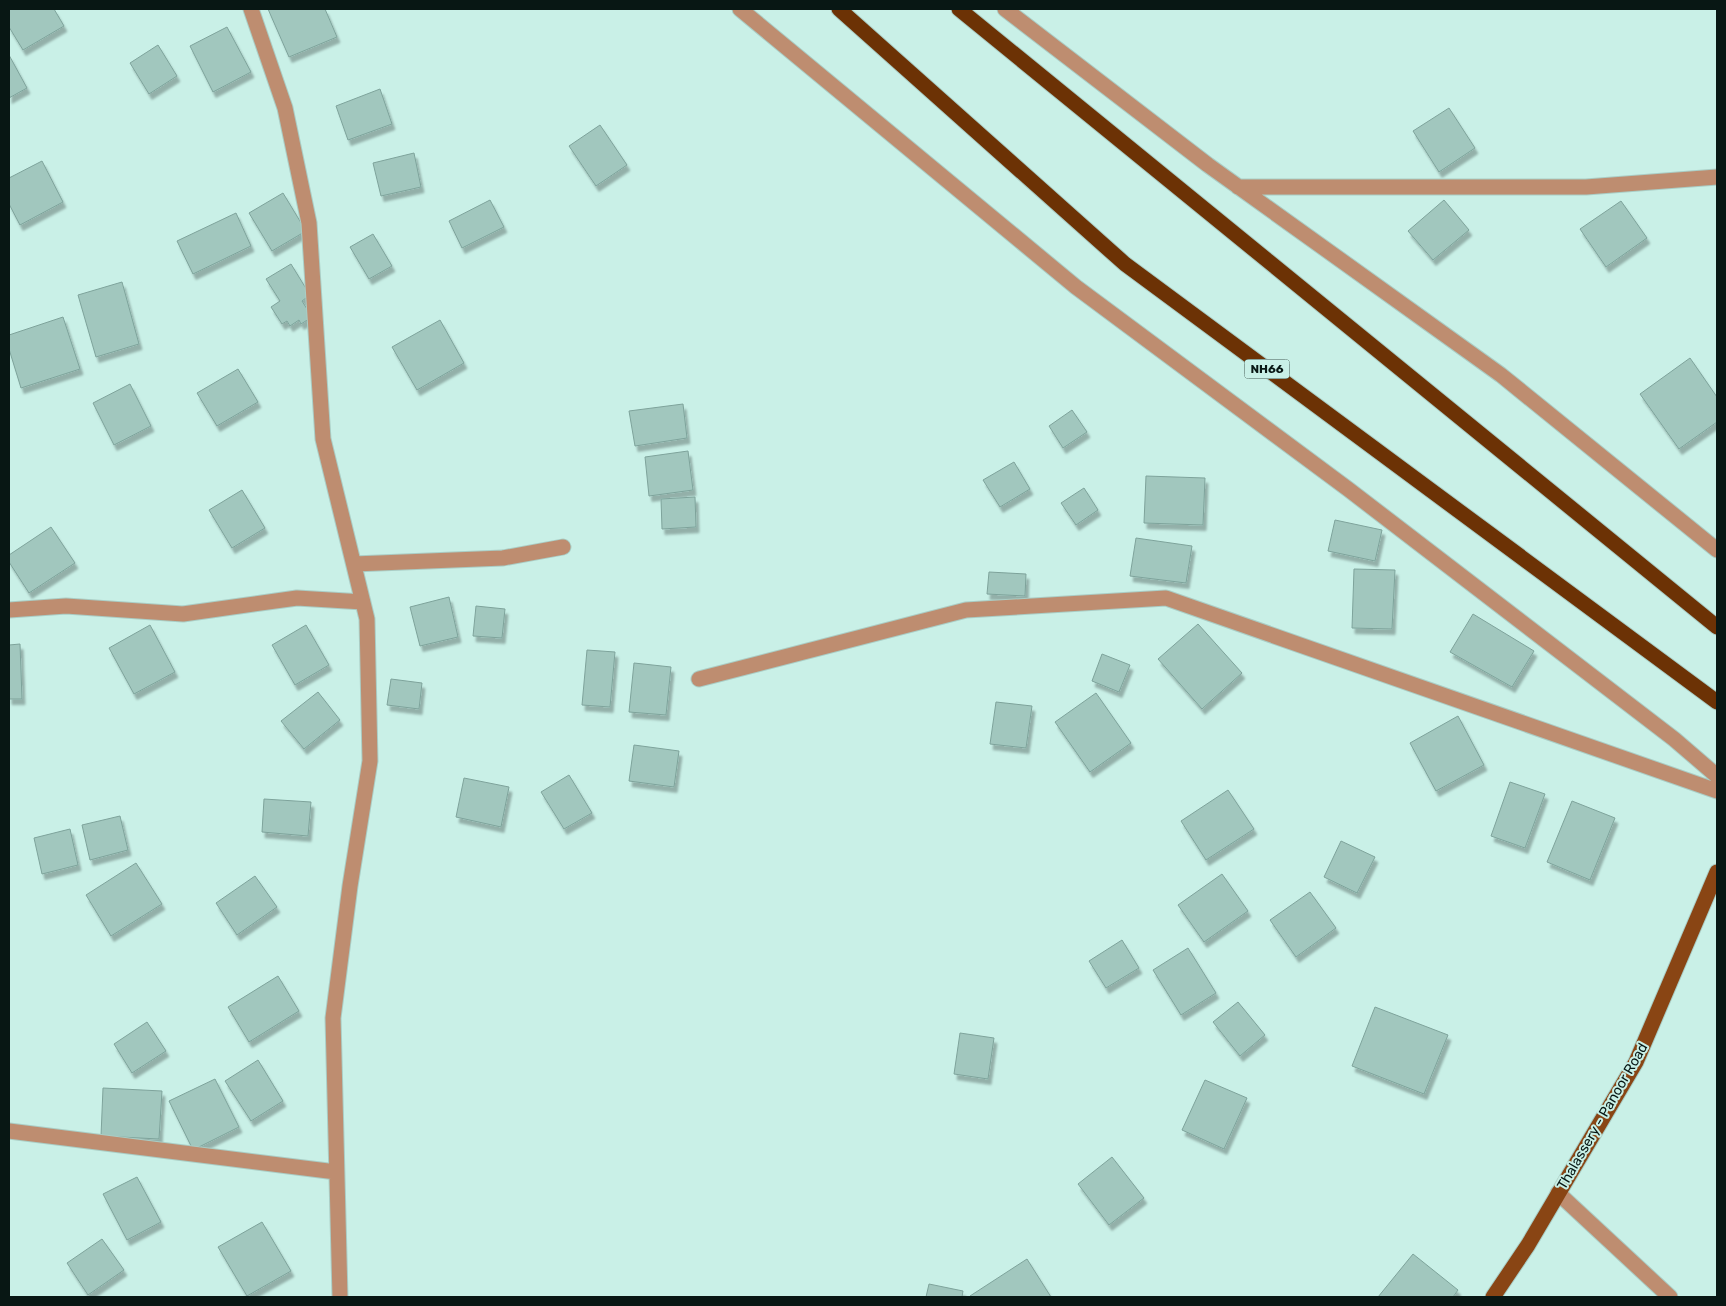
<svg xmlns="http://www.w3.org/2000/svg" width="1726" height="1306" font-family="Rubik,sans-serif">
  <style>
    .building { fill: #a1c7be; stroke: #7ea39b; filter: url(#shadow) }
    .lines { fill: none; stroke-linecap: round; stroke-linejoin: round }
    .minor-casing { stroke: #aacdc5; stroke-width: 17 }
    .major-casing { stroke: #aacdc5; stroke-width: 17 }
    .highway-casing { stroke: #aacdc5; stroke-width: 17 }
    .minor { stroke: #be8d70; stroke-width: 15 }
    .major { stroke: #894514; stroke-width: 15 }
    .highway { stroke: #6c3205; stroke-width: 15 }
    .labels { text-anchor: middle; stroke-width: 4; stroke-linejoin: round; paint-order: stroke }
    .shield { fill: #c9f0e7; stroke: #425853; stroke-width: 1 }
    .shield-label { font-size: 12px; font-weight: bold; fill: #081714 }
    .street-label { font-size: 14px; fill: #081714; stroke: #c9f0e7 }
  </style>
  <defs>
    <filter id="shadow"><feDropShadow dx="3" dy="5.5" stdDeviation="1" flood-color="#0004"/></filter>
  </defs>
  <rect width="100%" height="100%" fill="#c9f0e7"/>
  <path class="building" d="M9 9H54L64 26 23 50 9 27Z
    M268 9H325L337 37 289 57Z
    M227 27 251 72 213 92 190 46Z
    M158 45 177 76 149 94 130 63Z
    M9 55 27 88 9 98Z
    M380 89 392 124 348 140 336 106Z
    M1449 108 1475 148 1439 172 1413 131Z
    M600 125 627 165 596 186 569 146Z
    M414 153 421 187 381 196 373 163Z
    M42 161 63 202 20 225 9 204V178Z
    M283 193 306 231 272 251 249 213Z
    M490 200 504 227 462 248 449 221Z
    M1444 200 1469 230 1433 260 1408 231Z
    M1621 201 1647 238 1606 267 1580 229Z
    M236 213 251 246 193 274 177 241Z
    M373 234 392 266 369 279 350 247Z
    M291 264 310 295 302 301 312 317 301 324 299 320 290 326 287 321 282 324 271 307 280 301 266 279Z
    M122 282 139 344 96 357 78 295Z
    M63 317 80 369 21 388 9 349V335Z
    M440 320 464 363 417 390 392 347Z
    M1690 358 1717 397V422L1679 449 1640 394Z
    M238 369 258 402 217 426 197 393Z
    M130 384 151 426 114 445 93 403Z
    M683 404 687 438 635 446 629 411Z
    M1072 410 1087 432 1063 448 1049 426Z
    M688 451 693 490 649 496 645 457Z
    M1014 462 1030 489 1000 507 983 480Z
    M1146 476 1205 478 1203 525 1144 523Z
    M1084 488 1098 510 1076 525 1061 503Z
    M242 490 265 528 232 548 209 510Z
    M695 497 696 527 662 529 661 499Z
    M1335 520 1382 530 1375 561 1328 551Z
    M51 527 75 563 29 593 9 562V555Z
    M1136 538 1192 546 1186 583 1130 576Z
    M1354 569 1395 570 1392 629 1352 628Z
    M989 572 1026 574 1025 596 987 594Z
    M449 597 458 637 420 646 410 607Z
    M476 606 505 609 502 638 473 636Z
    M1473 614 1534 651 1512 687 1450 652Z
    M1198 624 1242 673 1202 709 1158 659Z
    M150 625 175 672 134 694 109 648Z
    M306 625 329 665 295 685 272 645Z
    M20 644 22 699H9V645Z
    M587 650 615 652 610 707 582 705Z
    M1102 654 1130 665 1119 692 1092 681Z
    M634 663 671 667 666 715 629 712Z
    M391 679 422 683 419 709 387 705Z
    M318 692 340 720 304 749 281 721Z
    M1096 693 1131 743 1090 772 1055 722Z
    M996 702 1032 706 1026 748 990 744Z
    M1458 716 1484 765 1436 791 1410 743Z
    M634 745 679 751 674 787 629 781Z
    M569 775 592 813 564 829 541 792Z
    M464 778 509 787 501 827 456 817Z
    M1510 782 1545 794 1525 848 1491 836Z
    M1228 790 1254 829 1206 860 1181 821Z
    M264 799 311 802 308 836 262 832Z
    M1572 801 1615 818 1590 880 1547 862Z
    M120 816 128 850 90 860 82 825Z
    M70 829 78 865 42 874 34 838Z
    M1341 841 1375 857 1357 893 1324 877Z
    M136 863 162 904 111 936 86 895Z
    M1222 874 1248 911 1204 942 1178 905Z
    M255 876 277 907 237 935 216 903Z
    M1310 892 1336 928 1296 957 1270 920Z
    M1122 940 1139 968 1106 988 1089 961Z
    M1188 948 1216 993 1181 1015 1153 970Z
    M278 976 299 1011 249 1042 228 1007Z
    M1238 1002 1265 1035 1240 1056 1213 1022Z
    M1375 1007 1448 1035 1424 1094 1352 1066Z
    M147 1022 166 1051 132 1073 114 1044Z
    M960 1033 994 1038 988 1079 954 1074Z
    M258 1060 283 1101 251 1121 225 1081Z
    M215 1079 239 1127 193 1150 169 1101Z
    M1205 1080 1247 1098 1224 1149 1182 1130Z
    M103 1088 162 1091 159 1139 101 1136Z
    M1112 1157 1144 1198 1109 1225 1078 1184Z
    M137 1177 161 1222 127 1240 103 1194Z
    M262 1222 291 1271 247 1296 218 1247Z
    M102 1239 124 1270 88 1295 67 1263Z
    M1413 1254 1458 1290 1453 1297H1378Z
    M1027 1259 1051 1297H971L970 1296Z
    M929 1284 963 1291 962 1297H926Z"/>
  <g class="lines">
    <defs>
      <path id="minor" d="M251 9 285 108 309 223 323 439 367 619 370 761 350 886 333 1018 340 1297
        M740 9 1076 287 1348 489 1674 739 1717 776
        M1005 9 1208 165 1501 375 1717 550
        M1238 187H1586L1717 177
        M354 564 503 558 563 547
        M9 610 66 606 183 614 297 598 363 602
        M699 679 966 610 1166 598 1717 791
        M9 1131 336 1172
        M1558 1193 1670 1297"/>
      <path id="major" d="M1493 1297 1528 1245 1636 1062 1717 872"/>
      <path id="highway" d="M839 9 1125 264 1717 702
        M959 9 1717 627"/>
    </defs>
    <use href="#minor" class="minor-casing"/>
    <use href="#major" class="major-casing"/>
    <use href="#highway" class="highway-casing"/>
    <use href="#minor" class="minor"/>
    <use href="#major" class="major"/>
    <use href="#highway" class="highway"/>
  </g>
  <g class="labels">
    <rect class="shield" x="1244.5" y="359.5" width="45" height="19" rx="4"/>
    <g class="shield-label">
      <text x="1267" y="373">NH66</text>
    </g>
    <g class="street-label">
      <text transform="translate(1602 1116) rotate(-60)" y="5">Thalassery - Panoor Road</text>
    </g>
  </g>
  <rect width="1726" height="1306" fill="none" stroke="#081714" stroke-width="20"/>
</svg>
